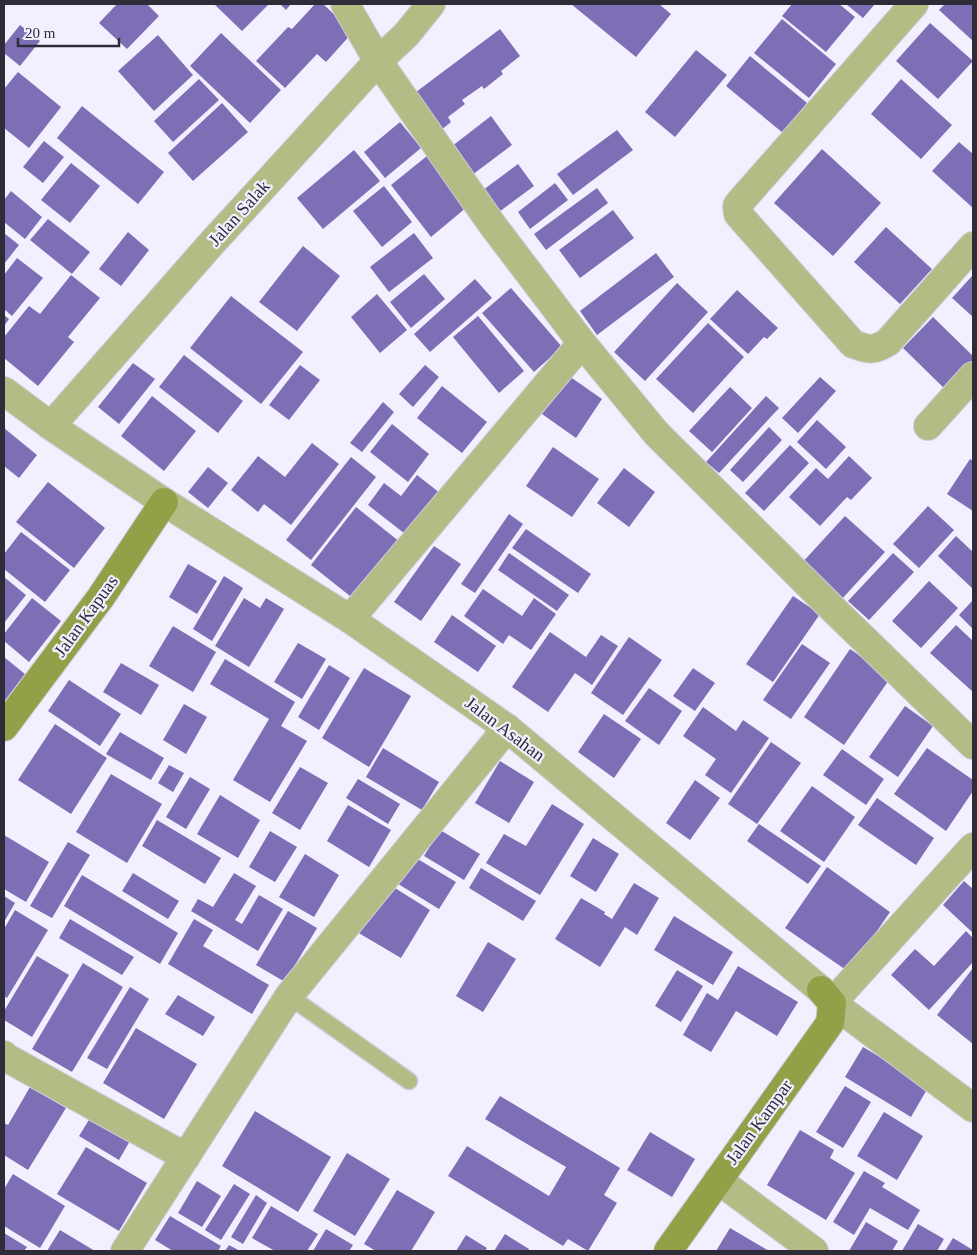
<svg xmlns="http://www.w3.org/2000/svg" width="977" height="1255" font-family="'Times New Roman',serif">
  <style>
    .building { fill: #7e6eb6 }
    .lines { fill: none; stroke-linecap: round; stroke-linejoin: round }
    .service-casing { stroke: #cfcddb; stroke-width: 19 }
    .minor-casing { stroke: #cfcddb; stroke-width: 30 }
    .tertiary-casing { stroke: #cfcddb; stroke-width: 30 }
    .secondary-casing { stroke: #cfcddb; stroke-width: 30 }
    .service { stroke: #b2bc84; stroke-width: 16 }
    .minor { stroke: #b2bc84; stroke-width: 28 }
    .tertiary { stroke: #b2bc84; stroke-width: 28 }
    .secondary { stroke: #93a047; stroke-width: 28 }
    .labels { text-anchor: middle; stroke-width: 4.5; stroke-linejoin: round; paint-order: stroke }
    .street-label { font-size: 18px; fill: #2e2c39; stroke: #f2f0ff }
  </style>
  <rect width="100%" height="100%" fill="#f2f0ff"/>
  <path class="building" d="M117 4H147L159 16 127 49 99 23Z
    M214 4H269L242 31Z
    M280 4H291L286 10Z
    M315 4H323L353 32 326 62 317 54 285 88 256 61 288 27 292 29Z
    M571 4H659L671 14 636 57Z
    M792 4H839L855 17 826 52 782 16Z
    M846 4H875L863 18Z
    M945 4H973V41L939 10Z
    M782 19 836 64 809 98 754 53Z
    M930 23 973 61 938 99 896 61Z
    M20 25 40 41 20 66 4 53V45Z
    M500 29 520 56 501 71 503 74 484 89 482 86 462 100 465 104 448 117 451 122 435 135 408 98Z
    M221 33 281 90 250 123 190 66Z
    M158 35 193 75 154 111 118 71Z
    M696 50 727 75 675 137 645 112Z
    M750 56 807 103 783 133 726 86Z
    M18 72 61 107 29 148 4 128V89Z
    M199 79 219 100 173 142 154 121Z
    M901 79 952 125 921 159 871 114Z
    M222 103 248 132 193 181 168 153Z
    M82 106 164 172 138 204 57 138Z
    M491 116 512 145 468 178 447 150Z
    M400 122 421 148 385 178 364 152Z
    M617 130 633 150 573 195 557 174Z
    M44 141 64 157 43 183 23 167Z
    M959 142 973 154V208L932 171Z
    M822 149 881 203 833 256 774 203Z
    M354 150 380 181 323 229 297 198Z
    M427 156 467 207 431 237 391 185Z
    M71 163 100 186 70 223 41 200Z
    M518 164 534 186 499 212 483 190Z
    M555 183 568 200 530 229 518 212Z
    M384 186 412 222 382 247 353 211Z
    M597 188 608 203 546 250 534 234Z
    M11 191 42 217 25 239 4 222V200Z
    M613 210 634 238 580 278 559 250Z
    M48 219 90 252 72 274 30 240Z
    M886 227 932 269 900 304 854 262Z
    M128 232 149 250 121 286 99 269Z
    M4 233 19 245 4 264Z
    M414 233 433 258 389 292 370 267Z
    M303 246 340 276 297 331 259 302Z
    M656 253 674 277 597 335 580 311Z
    M17 258 43 278 12 316 4 309V275Z
    M424 274 445 299 411 328 390 302Z
    M71 275 100 298 68 337 74 342 38 386 4 358V337L29 306 40 314Z
    M973 275V317L952 298Z
    M475 279 492 298 430 352 414 334Z
    M677 283 708 312 645 381 614 352Z
    M511 288 562 347 534 372 482 313Z
    M737 290 778 328 767 339 764 337 748 354 710 319Z
    M377 294 407 330 380 353 351 317Z
    M231 296 303 352 261 404 190 348Z
    M4 315 9 319 4 326Z
    M478 316 524 371 499 393 453 337Z
    M933 317 973 356V368L949 393 903 348Z
    M708 323 744 357 693 413 656 379Z
    M184 355 243 401 218 433 159 387Z
    M133 363 155 379 119 424 98 407Z
    M300 365 320 380 289 420 269 405Z
    M425 365 439 377 413 407 399 394Z
    M569 376 602 399 576 438 542 414Z
    M820 377 836 391 798 433 782 418Z
    M442 386 487 422 462 453 417 418Z
    M730 387 752 408 712 452 689 431Z
    M152 396 196 431 164 471 121 436Z
    M766 396 779 408 719 473 706 462Z
    M383 402 394 412 362 452 350 443Z
    M817 420 846 447 826 469 797 442Z
    M392 424 429 454 408 482 370 452Z
    M769 427 782 440 743 482 730 470Z
    M4 428 37 455 19 478 4 466Z
    M312 443 339 464 291 525 264 504 258 512 231 490 258 456 285 477Z
    M790 445 809 463 764 511 745 493Z
    M553 447 599 479 572 517 526 486Z
    M849 456 872 478 851 500 847 497 820 526 789 497 816 468 828 479Z
    M351 457 376 477 311 560 286 540Z
    M970 459 973 461V511L947 494Z
    M208 467 228 483 208 508 188 492Z
    M624 468 655 492 629 527 597 503Z
    M417 475 440 493 409 537 368 505 384 483 401 496Z
    M48 482 105 528 74 568 16 522Z
    M928 506 954 530 919 568 893 544Z
    M356 507 400 542 355 600 311 565Z
    M509 514 523 524 475 593 461 584Z
    M845 516 885 552 840 601 800 565Z
    M526 529 591 574 578 593 512 548Z
    M21 532 70 570 45 602 4 569V554Z
    M956 536 973 552V589L938 556Z
    M434 546 461 564 421 621 394 602Z
    M509 553 569 595 557 611 498 570Z
    M893 553 914 572 869 620 848 601Z
    M188 564 217 581 197 614 169 597Z
    M224 576 243 588 212 641 193 629Z
    M4 577 26 595 4 623Z
    M929 581 958 608 921 648 892 621Z
    M483 589 522 616 534 598 556 614 531 650 509 635 503 644 464 616Z
    M793 596 820 614 773 682 746 664Z
    M32 598 61 621 29 662 4 641V634Z
    M244 598 260 608 266 598 284 609 249 667 215 646Z
    M973 600V629L959 615Z
    M452 615 496 646 478 672 434 642Z
    M956 625 973 641V692L930 653Z
    M173 626 216 652 193 692 149 666Z
    M550 632 586 657 601 635 618 646 592 685 575 673 548 712 512 687Z
    M629 637 662 660 623 715 591 693Z
    M298 643 326 659 302 699 274 682Z
    M802 644 830 663 791 719 763 700Z
    M850 649 891 677 844 745 804 717Z
    M4 657 25 674 4 702Z
    M225 659 295 702 281 726 307 741 270 802 233 780 269 719 210 684Z
    M121 663 159 685 141 715 103 692Z
    M329 665 350 678 319 730 298 717Z
    M364 668 411 696 369 767 322 738Z
    M693 668 715 683 695 711 673 696Z
    M69 680 121 714 100 746 48 711Z
    M649 688 682 711 659 745 625 721Z
    M184 704 207 717 186 754 163 740Z
    M905 706 933 726 898 777 869 757Z
    M703 707 736 731 743 720 769 738 731 793 705 775 716 759 683 736Z
    M604 714 641 739 614 778 578 752Z
    M55 724 107 758 71 814 18 780Z
    M120 732 164 758 151 780 106 754Z
    M771 742 801 763 757 824 728 804Z
    M383 748 439 782 422 810 366 777Z
    M927 748 973 780V791L946 831 894 794Z
    M842 749 884 779 866 805 823 775Z
    M500 761 534 782 509 823 475 803Z
    M169 765 184 773 173 792 158 783Z
    M300 767 328 783 300 830 272 813Z
    M111 774 162 804 127 863 76 832Z
    M190 777 210 789 186 829 166 817Z
    M358 779 400 804 388 824 346 798Z
    M695 780 720 798 690 840 666 823Z
    M812 786 855 817 824 862 780 831Z
    M220 795 260 820 238 858 197 834Z
    M877 798 934 838 916 865 858 825Z
    M552 804 584 824 540 895 486 863 504 834 526 846Z
    M348 805 391 830 369 867 327 841Z
    M157 820 221 858 205 884 142 846Z
    M759 824 821 866 808 884 747 841Z
    M440 830 480 854 464 880 424 856Z
    M270 831 297 847 275 882 249 867Z
    M4 835 49 862 26 902 4 889Z
    M593 838 619 854 596 892 570 876Z
    M68 842 90 855 52 918 30 906Z
    M305 854 339 875 314 917 279 897Z
    M411 855 456 882 439 909 395 882Z
    M827 867 890 912 849 972 785 928Z
    M481 868 536 901 523 921 469 888Z
    M133 873 179 901 168 919 122 891Z
    M234 873 256 886 235 920 242 924 259 895 283 909 258 951 191 911 198 899 213 907Z
    M82 875 178 933 160 964 64 906Z
    M964 881 973 889V933L943 905Z
    M387 883 430 910 401 958 357 932Z
    M634 883 659 898 637 935 625 927 600 967 555 939 581 898 605 912 604 914 612 919Z
    M4 896 15 903 4 922Z
    M15 910 48 930 7 998 4 996V929Z
    M288 911 317 928 285 982 256 965Z
    M674 916 733 952 713 985 654 950Z
    M70 919 134 957 122 975 59 938Z
    M194 919 213 930 203 946 269 985 252 1014 168 964Z
    M966 931 973 938V962L929 1010 891 975 915 949 934 966Z
    M488 942 516 959 483 1012 456 996Z
    M37 956 69 975 32 1037 4 1020V1011Z
    M83 963 123 987 72 1072 32 1049Z
    M738 966 798 1002 777 1036 736 1011 711 1052 683 1035 707 993 718 1000Z
    M973 968V1044L937 1015Z
    M677 970 703 986 681 1022 655 1006Z
    M130 987 149 999 107 1069 87 1058Z
    M178 995 215 1017 203 1036 165 1014Z
    M136 1028 197 1064 164 1119 103 1083Z
    M863 1047 929 1086 911 1117 845 1077Z
    M845 1086 871 1102 843 1148 816 1132Z
    M30 1087 66 1108 28 1170 4 1155V1123L8 1125Z
    M500 1096 620 1168 604 1195 617 1203 588 1251 568 1239 563 1246 448 1176 467 1146 549 1196 566 1167 485 1119Z
    M255 1111 331 1157 298 1212 222 1166Z
    M884 1112 923 1136 897 1180 857 1156Z
    M92 1115 131 1139 119 1160 79 1136Z
    M800 1130 834 1150 830 1158 855 1173 826 1220 767 1185Z
    M650 1132 695 1159 672 1197 627 1170Z
    M86 1147 147 1183 119 1231 57 1194Z
    M347 1153 390 1179 355 1236 313 1211Z
    M864 1171 885 1183 882 1187 920 1210 908 1230 870 1208 854 1235 833 1222Z
    M13 1174 65 1206 40 1248 4 1226V1189Z
    M197 1181 221 1196 202 1227 178 1213Z
    M234 1184 250 1194 221 1240 205 1230Z
    M397 1190 435 1212 411 1251H376L364 1244Z
    M256 1195 267 1203 243 1244 231 1237Z
    M271 1206 318 1234 307 1251H275L252 1238Z
    M170 1216 221 1246 218 1251H173L155 1240Z
    M866 1222 898 1241 892 1251H849Z
    M918 1224 944 1239 937 1251H902Z
    M730 1228 769 1251H716Z
    M326 1229 353 1245 349 1251H313Z
    M60 1230 95 1251H47Z
    M4 1233 27 1247 24 1251H4Z
    M505 1234 529 1249 528 1251H494Z
    M466 1235 487 1248 485 1251H456Z
    M953 1238 973 1250V1251H945Z
    M229 1245 240 1251H225Z"/>
  <g class="lines">
    <defs>
      <path id="service" d="M289 996 409 1081"/>
      <path id="minor" d="M345 4 378 61 491 223 582 343 656 433 835 611 973 745
        M914 4 740 202 737 206 738 214 853 344C869 350 874 351 888 342L973 246
        M928 426 973 376
        M350 619 582 343
        M973 847 832 1003 973 1108
        M4 1055 7 1058 186 1157
        M125 1251 289 996 507 728"/>
      <path id="tertiary" d="M4 391 51 426 164 502 350 619 507 728 821 990
        M51 426 211 244 378 61 406 35 431 4
        M718 1180 814 1251"/>
      <path id="secondary" d="M4 727 101 597 164 502
        M668 1251 830 1023 832 1003 821 990"/>
    </defs>
    <use href="#service" class="service-casing"/>
    <use href="#minor" class="minor-casing"/>
    <use href="#tertiary" class="tertiary-casing"/>
    <use href="#secondary" class="secondary-casing"/>
    <use href="#service" class="service"/>
    <use href="#minor" class="minor"/>
    <use href="#tertiary" class="tertiary"/>
    <use href="#secondary" class="secondary"/>
  </g>
  <g class="labels">
    <g class="street-label">
      <text transform="translate(239 213) rotate(-48)" y="6">Jalan Salak</text>
      <text transform="translate(86 616) rotate(-54)" y="6">Jalan Kapuas</text>
      <text transform="translate(505 729) rotate(37)" y="6">Jalan Asahan</text>
      <text transform="translate(759 1122) rotate(-54)" y="6">Jalan Kampar</text>
    </g>
  </g>
  <rect width="977" height="1255" fill="none" stroke="#2e2c39" stroke-width="10"/>
  <path d="M18 38v8h101v-8" fill="none" stroke="#2e2c39" stroke-width="2.5"/>
  <text x="25" y="38" font-size="15" fill="#2e2c39" stroke="#f2f0ff" stroke-width="4" paint-order="stroke">20 m</text>
</svg>
